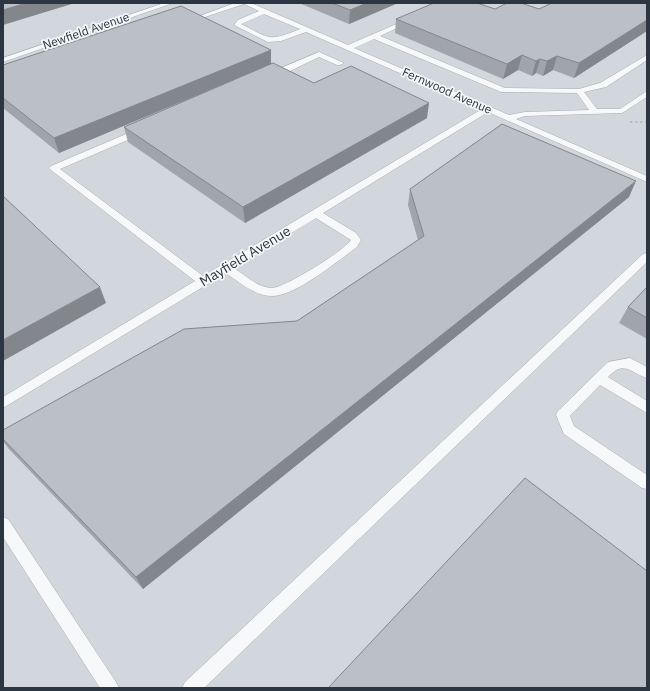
<svg xmlns="http://www.w3.org/2000/svg" width="650" height="691" font-family="'IBM Plex Sans',sans-serif">
  <style>
    .built { fill: #d2d6dd }
    .lines { fill: none; stroke-linecap: round; stroke-linejoin: round }
    .lane-casing { stroke: #a9aeb5; stroke-width: 1 }
    .path { stroke: #b9bec2; stroke-width: 2; stroke-dasharray: 2.5 2.5; stroke-linecap: butt }
    .lane { fill: #f6f8f9; fill-rule: evenodd }
    .wall { fill: #a1a5ab }
    .shaded-wall { fill: #83868b }
    .building { fill: #bbc0c7; stroke: #83868b }
    .labels { text-anchor: middle; stroke-width: 3.5; stroke-linejoin: round; paint-order: stroke }
    .far-street-label { font-size: 12px; fill: #2c3542; stroke: #f4f6f8 }
    .street-label { font-size: 14px; fill: #2c3542; stroke: #f4f6f8 }
  </style>
  <rect width="100%" height="100%" fill="#e4e7eb"/>
  <path class="built" d="M3 3H647V688H3Z"/>
  <g class="lines">
    <defs>
      <path id="lane" d="M164 3H173L3 62V58Z
        M235 3H251L348 45 408 19H412V21L380 36 505 88 579 89 600 83 647 55V60L606 87 584 92 597 109H620L647 91V97L622 113 525 116 516 119 647 176V182L488 112 323 213 356 233 361 240 357 247C337 261 296 296 272 296 255 296 239 282 226 273L3 408V397L195 281 51 170 49 168 51 166 138 129H144L145 131 144 133 60 169 203 276 482 109 306 32 281 41 268 42 234 25 238 20 259 11 244 4 202 18 197 17ZM264 14 300 29C268 42 271 39 241 24ZM374 39 501 92 577 93 589 110 525 112 509 115 354 48ZM316 218 351 240C344 251 284 288 272 288 258 288 245 275 234 268Z
        M319 52 344 63 340 65H337L319 57 288 72 271 76 267 74Z
        M647 253V262L204 688H182L185 682 643 254Z
        M630 358 647 367V378C629 372 624 360 608 377L647 401V413L600 385 570 416 574 426 647 475V489L642 488 564 434 556 415 558 411 608 362Z
        M3 517 8 519 116 682 119 688H100L3 537Z"/>
    </defs>
    <use href="#lane" class="lane-casing"/>
    <path class="path" d="M630 122H647"/>
    <use href="#lane" class="lane"/>
  </g>
  <path class="wall" d="M299 3H398L349 24Z
    M647 3V31L574 78 553 70 543 76 536 73 532 76 518 70 503 79 395 33 396 19 495 9H539Z
    M271 63 314 83 427 118 245 223 128 142 124 127 195 96 59 153 3 108V65Z
    M410 189 629 197 143 589 8 448 3 441V430L297 321 418 240 408 205Z
    M647 287V339L619 323 628 307Z"/>
  <path class="shaded-wall" d="M26 3H75L3 25V10Z
    M367 3H398L349 24 350 10Z
    M647 20V31L574 78 579 63Z
    M271 50V64L59 153 54 138Z
    M522 55 518 70 503 79 507 64Z
    M557 56 553 70 543 76 547 61Z
    M540 59 536 73 532 76 536 61Z
    M429 103 427 118 245 223 243 207Z
    M636 181 629 197 143 589 136 577Z
    M100 287 106 303 3 361V340Z"/>
  <path class="building" d="M3 3H26L3 10Z
    M332 3H367L350 10Z
    M434 3H477L495 9 507 3H521L539 9 552 3H647V20L579 63 557 56 547 61 540 59 536 61 522 55 507 64 396 19Z
    M181 6 271 50 54 138 3 98V65Z
    M273 63 314 83 351 66 429 103 243 207 124 127Z
    M502 124 636 181 136 577 3 439V430L184 329 297 321 424 236 410 189Z
    M3 196 100 287 3 340Z
    M647 287V318L628 307Z
    M525 478 647 571V688H328Z"/>
  <g class="labels">
    <g class="far-street-label">
      <text transform="translate(86 31) rotate(-19)" y="4">Newfield Avenue</text>
      <text transform="translate(447 91) rotate(24)" y="4">Fernwood Avenue</text>
    </g>
    <g class="street-label">
      <text transform="translate(245 256) rotate(-31)" y="5">Mayfield Avenue</text>
    </g>
  </g>
  <rect width="650" height="691" fill="none" stroke="#2c3542" stroke-width="8"/>
</svg>
